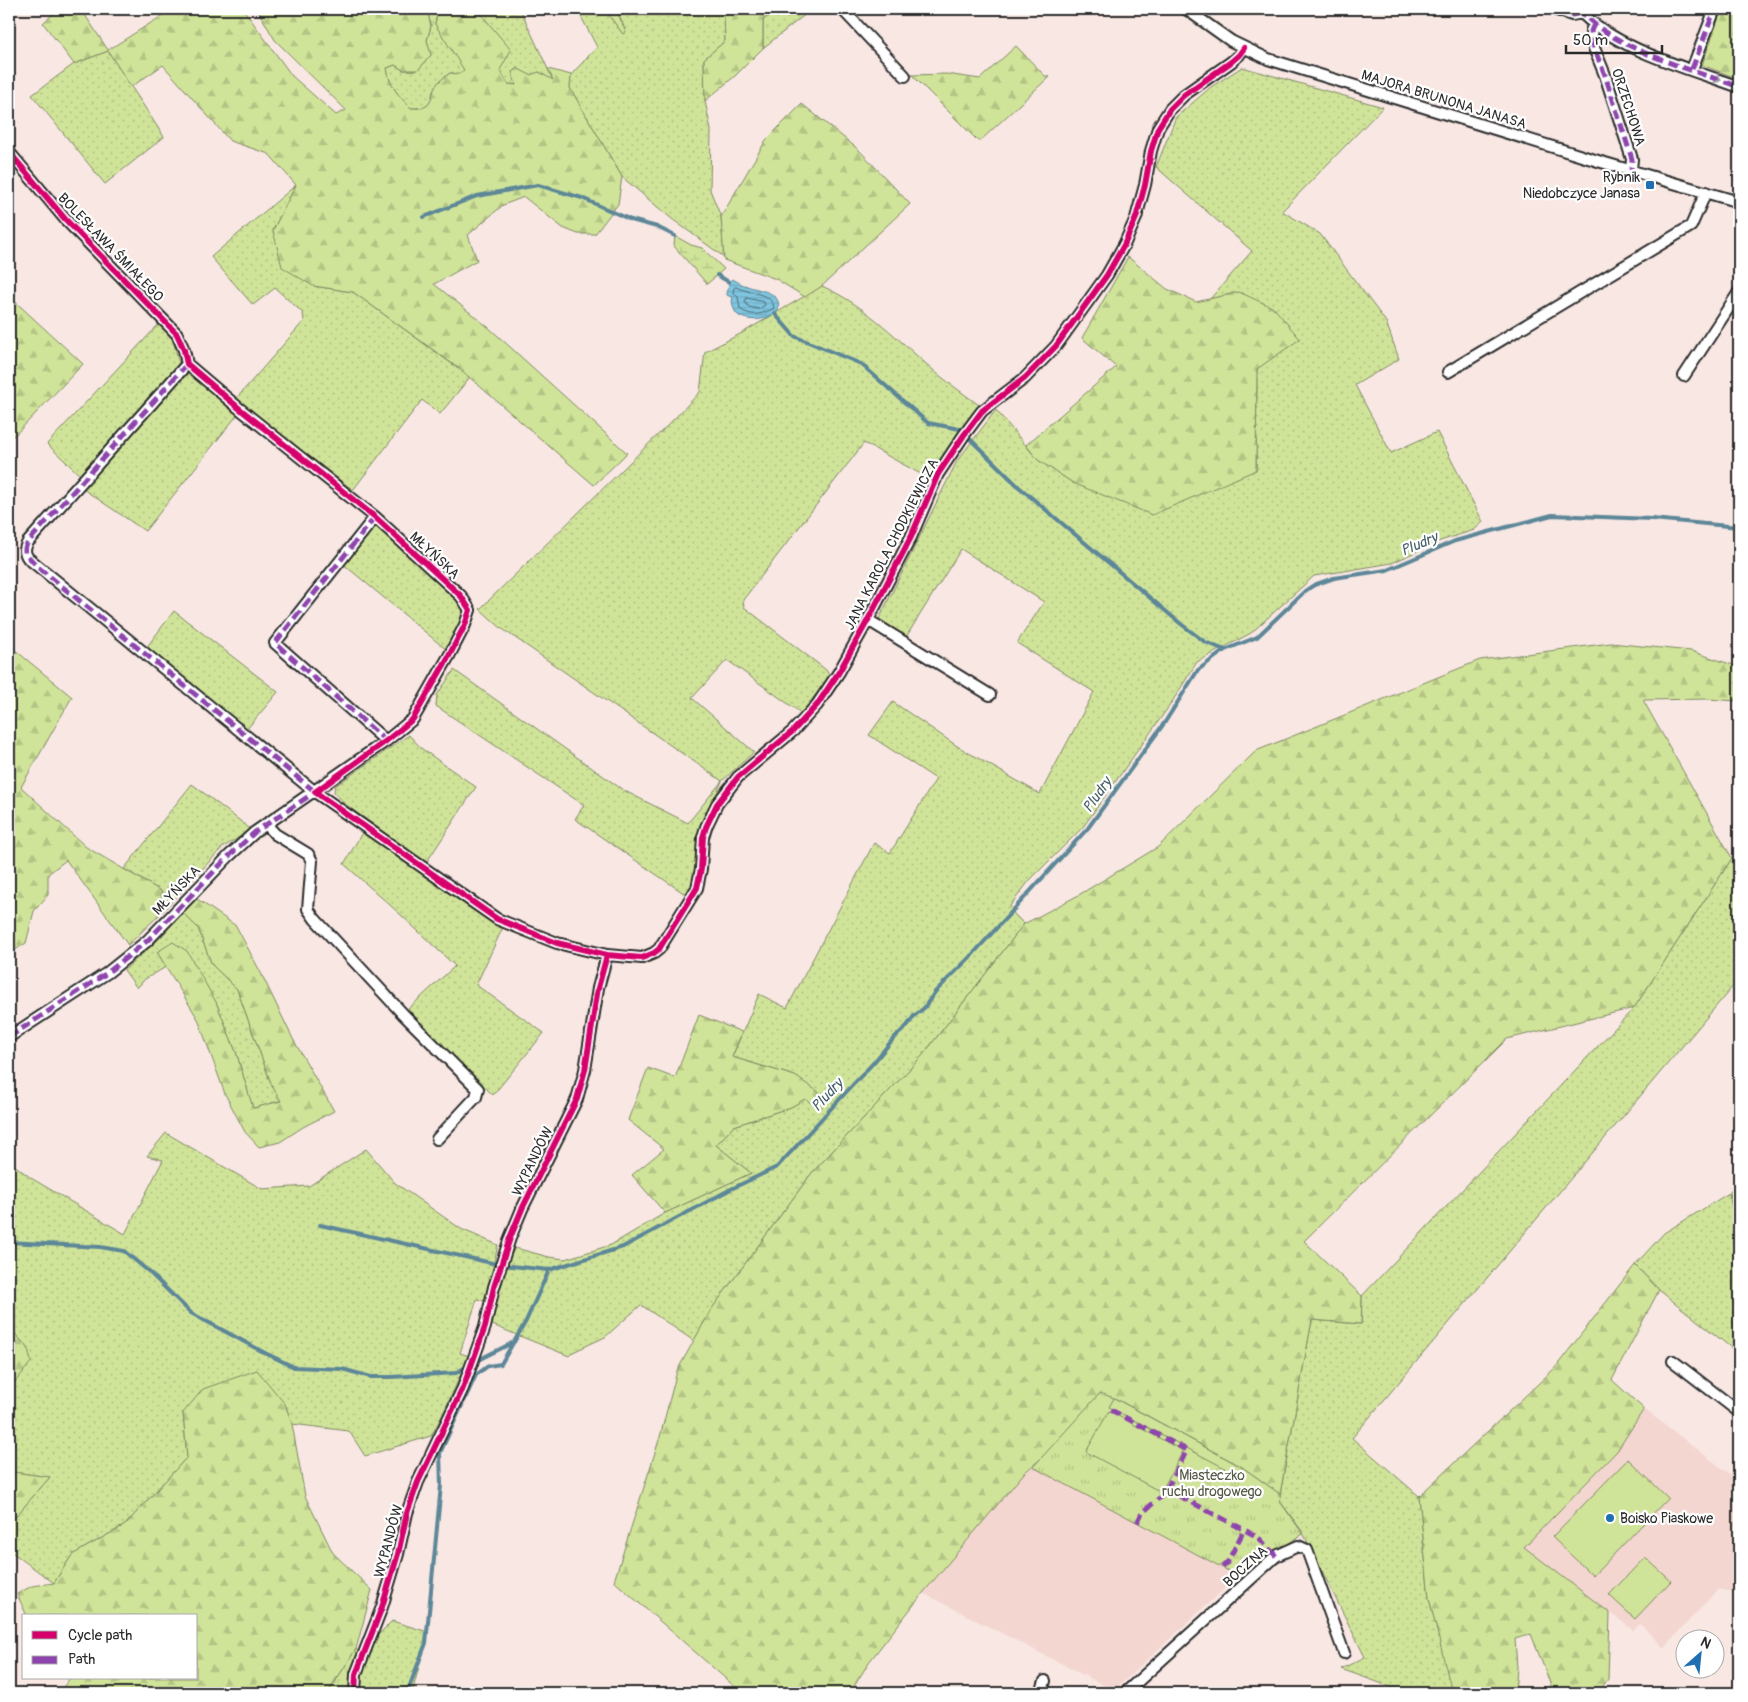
<svg xmlns="http://www.w3.org/2000/svg" width="1748" height="1702" font-family="Pangolin,sans-serif">
  <style>
    .built { fill: #f3d6d0 }
    .grass { fill: url(#grass-dots); stroke: #7e8862 }
    .forest { fill: url(#forest-firs); stroke: #7e8862 }
    .wetland { fill: url(#wetland-marsh); stroke: #7e8862 }
    .park { fill: url(#park-tufts); stroke: #7e8862 }
    .pitch { fill: #d0e499; stroke: #7e8862 }
    .water { fill: url(#water-rules); stroke: #5d8798 }
    .lines { fill: none; stroke-linecap: round; stroke-linejoin: round }
    .shore { stroke: #4d6973; stroke-width: 1 }
    .stream { stroke: #5d8798; stroke-width: 4 }
    .minor-casing { stroke: #2b2b2b; stroke-width: 14 }
    .minor { stroke: #fff; stroke-width: 10 }
    .quiet { stroke: #8e44ad; stroke-width: 5; stroke-dasharray: 10 5; stroke-linecap: butt }
    .cycleway-casing { stroke: #fff; stroke-width: 9 }
    .cycleway { stroke: #d6006c; stroke-width: 6 }
    .oneway { stroke: #a0a0a0 }
    .poi-dot { fill: #1f6fb2; stroke: #fff; stroke-width: 2 }
    .labels { text-anchor: middle; stroke-width: 4.5; stroke-linejoin: round; paint-order: stroke }
    .street-label { font-size: 14px; fill: #2b2b2b; stroke: #fff }
    .poi-label { font-size: 14px; fill: #2b2b2b; stroke: #fff; text-anchor: end }
    .park-label { font-size: 14px; fill: #545946; stroke: #fff }
    .water-label { font-size: 15px; font-style: italic; fill: #48616a; stroke: #fff }
  </style>
  <defs>
    <pattern id="grass-dots" width="8" height="8" patternUnits="userSpaceOnUse" patternTransform="scale(1.25)"><rect width="8" height="8" fill="#d0e499"/><path d="M2 2h.1M6 6h.1" fill="none" stroke="#b3c484" stroke-width="1.8" stroke-linecap="round"/></pattern>
    <pattern id="forest-firs" width="22" height="20" patternUnits="userSpaceOnUse" patternTransform="scale(1.25)"><rect width="22" height="20" fill="#d0e499"/><path d="M5 1l3.5 6h-7zM16 11l3.5 6h-7z" fill="#b3c484"/></pattern>
    <pattern id="wetland-marsh" width="20" height="14" patternUnits="userSpaceOnUse" patternTransform="scale(1.25)"><rect width="20" height="14" fill="#d0e499"/><path d="M1 5h8M5 5V1M11 12h8M15 12V8" fill="none" stroke="#b3c484"/></pattern>
    <pattern id="park-tufts" width="24" height="20" patternUnits="userSpaceOnUse" patternTransform="scale(1.25)"><rect width="24" height="20" fill="#d0e499"/><path d="M3 7l-1-3M5 7V3M7 7l1-3M15 17l-1-3M17 17v-4M19 17l1-3" fill="none" stroke="#b3c484"/></pattern>
    <pattern id="water-rules" width="6" height="5" patternUnits="userSpaceOnUse" patternTransform="scale(1.25)"><rect width="6" height="5" fill="#7fc5e0"/><path d="M0 2.5h6" fill="none" stroke="#6ea9c0"/></pattern>
  </defs>
  <rect width="100%" height="100%" fill="#f8e7e3"/>
  <filter id="ink" filterUnits="userSpaceOnUse"><feTurbulence type="fractalNoise" baseFrequency=".02" numOctaves="2"/><feDisplacementMap in="SourceGraphic" scale="10" xChannelSelector="R" yChannelSelector="G"/><feConvolveMatrix kernelMatrix="1 2 1 2 8 2 1 2 1" color-interpolation-filters="sRGB"/></filter>
  <g filter="url(#ink)">
    <path class="built" d="M1644 1409 1739 1481V1593L1718 1589 1664 1648 1640 1624 1633 1630 1524 1547 1617 1451Z
      M1033 1467 1238 1576 1111 1693H1109L1107 1687 923 1593 1025 1472Z"/>
    <path class="grass" d="M427 9H440L438 10 435 24 465 69 459 74 450 73C446 76 440 80 437 84 428 96 437 110 411 108 399 96 389 86 387 68L395 65 403 70H418L431 55 427 40 431 26Z
      M481 9H520L553 80 549 79 539 72 516 85 508 84 500 70 491 27 480 12Z
      M577 9H604L623 34 626 32 616 9H729L724 15 725 41 704 59 705 101 711 130 710 190 721 217 724 257 672 219 622 177 570 88 571 75 597 47Z
      M777 9H812L763 48V20Z
      M108 51 164 137 105 184 32 95 74 64Z
      M1242 67 1383 107 1282 211 1320 234 1386 322 1399 359 1355 385 1391 453 1437 432 1483 522 1474 530 1437 542 1392 563 1314 576 1251 633 1197 662 1170 705 1083 827 1029 881 1010 906 1014 914 1024 924 923 1055 811 1174 711 1310 694 1341 641 1305 605 1337 573 1352 569 1356 490 1324 509 1257 515 1248 549 1257 565 1259 611 1245 665 1213 751 1173 716 1145 734 1126 791 1107 805 1099 795 1076 732 1057 759 994 787 1008 874 843 890 853 936 779 869 735 893 702 957 746 1040 794 1094 692 1017 643 1044 602 961 549 906 637 879 619 957 461 996 410 1038 460 1073 483 1256 470 1257 369 1239 293 1210 299 1252 251 1156 167 1176 117 1211 87Z
      M296 185 273 230 313 286 353 292 470 377 440 414 422 400 353 490 235 400 304 321 303 313 275 288 253 305 211 257Z
      M822 286C864 305 891 333 924 362 941 378 960 391 979 405L930 479 864 443 743 600 744 607 826 670 830 677 801 713 727 660 692 698 754 752 722 781 701 831 697 853 695 884 685 894 575 819 584 805 436 706 437 695 454 670 623 790 688 823 722 781 501 628 480 609 671 422 700 392 705 352 742 333Z
      M159 324 173 340 180 367 81 476 47 444Z
      M188 371 238 414 145 531 83 489Z
      M374 523C391 537 462 594 463 612 464 625 454 640 448 651L342 563Z
      M174 611 278 692 246 730 146 648Z
      M409 735 422 749 476 787 426 863 345 804 334 792 335 786Z
      M192 784 248 827 250 831 223 847 163 911 161 891 124 869Z
      M363 831 438 886 490 921 503 927 476 985 544 1033 493 1095 452 1056 407 1010 455 966 400 914 344 864Z
      M1739 855V913L1735 919 1739 920V979L1352 1438 1419 1496 1429 1598 1453 1693H1408L1341 1669 1365 1657 1302 1531 1279 1500 1312 1320 1361 1324 1362 1296 1634 1008 1732 858Z
      M183 913 198 928 212 965 237 989 272 1086 282 1100 253 1109 236 1052 216 1002 158 953 166 967 145 979 137 988 124 970 157 941Z
      M166 1133 262 1189 309 1186 366 1149 395 1183 461 1229 498 1245 485 1301 477 1299 460 1353 469 1356 443 1414 431 1436 365 1456 349 1431 292 1424 285 1404 183 1413 187 1457 125 1525 72 1555 54 1583 9 1550V1524L50 1477 12 1472 9 1465V1381H16L27 1348 9 1327V1161L31 1178 125 1234 163 1160 147 1156Z
      M1729 1193 1735 1220 1739 1224V1354L1659 1290 1635 1265 1664 1233Z
      M392 1621 428 1632 412 1693H359L360 1676 374 1639Z"/>
    <path class="forest" d="M59 9H81L108 50 173 9H243L292 76 336 115 346 110 275 40 257 9H427L431 26 427 40 431 55 418 70H403L395 65 387 68C389 86 399 96 411 108 437 110 428 96 437 84 440 80 446 76 450 73L459 74 464 70 435 24 438 10 440 9H481L480 13 511 50 500 70 508 84 516 85 512 72 517 68 530 75 539 72 553 80 548 69 571 75 570 88 622 177 618 204 595 234H578L563 228 524 197 503 205 468 235 477 260 434 284 488 327 627 453 594 485 461 370 353 292 313 286 282 267 273 230 296 185 269 154 230 141 163 65 131 87 108 51 74 64 43 23Z
      M604 9H616L626 32 623 34Z
      M729 9H777L763 20V48L735 76 705 101 704 59 725 41 724 15Z
      M1722 9H1739V79L1702 65Z
      M1016 46 1045 76 1049 77 980 141 976 139 912 75 946 74 980 79Z
      M802 104 859 150 910 204 822 286 805 297 776 279 724 260 721 217 766 140Z
      M1128 257 1167 289 1196 302 1239 292 1274 308 1300 339 1257 369 1256 470 1152 515 1073 483 1038 460 1026 445 1116 367 1082 338Z
      M9 296 83 364 14 436 9 432Z
      M1611 643 1691 651 1739 667V701L1707 699 1643 700 1732 858 1634 1008 1507 1039 1304 1241 1362 1296 1361 1324 1312 1320 1280 1494 1242 1467 1114 1398 1025 1472 923 1593 869 1662 850 1693H742L614 1581 660 1437 677 1371 711 1310 811 1174 923 1055 1024 924 1077 896 1158 847 1256 751 1480 660Z
      M9 645 72 697 21 787 86 847 161 891 163 911 128 945 66 860 48 874V895L34 911 26 943 9 954Z
      M197 899 236 926 261 973 293 1039 334 1111 303 1127 280 1142 259 1147 245 1132 225 1094 198 1019 157 952 173 942 187 951 216 1002 236 1052 253 1108 281 1101 272 1086 237 989 212 965 198 928 183 913Z
      M699 1015 742 1032 732 1057 795 1076 829 1099 820 1109 805 1099 791 1107 734 1126 716 1145 751 1173 665 1213 632 1175 664 1149 628 1120 648 1068 675 1078Z
      M1739 1182V1224L1735 1220 1729 1193Z
      M1635 1265 1659 1290 1612 1380 1644 1409 1617 1451 1524 1547 1610 1613 1608 1679 1598 1693H1554L1531 1634 1515 1639 1517 1668 1515 1693H1452L1429 1598 1419 1496 1555 1368Z
      M9 1327 28 1348 31 1362 16 1381H9Z
      M257 1370 285 1404 292 1424 305 1496 333 1553 372 1590 356 1649 328 1693H59L70 1678H196V1616H27L17 1594 32 1586 54 1583 72 1555 125 1525 187 1457 183 1413 203 1389Z
      M9 1465 13 1472 50 1477 9 1524Z"/>
    <path class="wetland" d="M675 236 691 245 702 248 724 269 707 284 674 246Z"/>
    <path class="park" d="M1100 1393 1114 1398 1242 1467 1280 1494 1281 1503 1303 1534 1238 1576 1033 1467Z
      M356 1649 360 1654 353 1693H328Z"/>
    <path class="pitch" d="M1114 1398 1242 1467 1238 1475 1109 1407Z
      M1109 1411 1183 1451 1161 1492 1086 1452Z
      M1628 1459 1668 1498 1593 1576 1552 1537Z
      M1645 1557 1671 1581 1635 1619 1609 1595Z"/>
    <path class="water" d="M732 279C737 281 742 285 747 286 760 291 783 291 778 311 768 320 749 323 738 315 734 312 733 306 732 301L733 298 727 295C727 291 729 282 732 279Z"/>
    <g class="lines">
      <path class="shore" d="M736 287C749 294 772 292 774 308 762 315 751 317 740 309L738 297 733 292 734 288Z
        M747 298 764 302 765 305 759 309 749 307 745 302Z"/>
      <path class="stream" d="M424 217 477 196 538 185 582 198 631 220 657 227 675 236
        M717 275 729 282
        M775 314 794 336 861 364 928 423 960 429
        M970 439 1019 487 1181 624 1205 642 1225 650
        M320 1225 501 1265 549 1270 623 1247 731 1189 777 1167 874 1062 894 1038 907 1026 914 1016 924 1008 935 992 973 954 1088 828 1165 722 1198 670 1225 650 1257 637 1305 591 1314 585 1334 578 1387 570 1455 541 1552 515 1652 519 1739 527
        M9 1242 100 1247 124 1251 148 1271 191 1313 265 1353 294 1367 342 1369 371 1377H391L456 1373 469 1365
        M476 1361 514 1342 526 1321 549 1270
        M407 1693 426 1643 441 1485 440 1453 476 1375 488 1366 501 1364 513 1343"/>
      <defs>
        <path id="minor" d="M842 9 905 76
          M1186 9 1231 41 1268 59 1598 161 1739 202
          M1554 9 1572 15 1582 13
          M1578 9C1615 50 1688 68 1739 87
          M1594 24 1591 31 1594 48 1605 75 1632 159 1631 170
          M1692 69 1715 9
          M9 152 65 219 177 334 184 350 187 364
          M187 364 28 542C24 549 24 552 28 558L315 792 497 919 557 943 607 955 642 958 654 953 659 949 697 888 701 869 703 837 706 827 717 804 738 777 793 731 817 705 839 672 868 620 911 537 938 474 964 435 982 411 1025 378 1056 346 1107 275 1124 245 1136 218 1145 185 1151 151 1158 128 1170 109 1184 95 1231 62 1239 55 1244 48
          M1448 372 1691 226 1706 192
          M1684 376 1739 292
          M375 517 275 643 386 741
          M868 620 990 695
          M266 824 275 834 308 854 312 861 308 909 315 919 403 1014 478 1089 476 1097 437 1139
          M9 1037 107 973 147 941 229 856 255 832 386 741 413 719 449 656 465 625 470 610 461 596 375 517 240 409 187 364
          M1673 1361 1739 1412
          M355 1693 356 1674 382 1607 398 1554 407 1513 418 1482 463 1388 485 1327 494 1287 510 1238 522 1209 577 1099 585 1070 598 988 607 955
          M1041 1693 1045 1681
          M1125 1693 1276 1556 1298 1546 1307 1550 1344 1653"/>
      </defs>
      <use href="#minor" class="minor-casing"/>
      <use href="#minor" class="minor"/>
      <path class="quiet" d="M1554 9 1572 15 1582 13
        M1578 9C1615 50 1688 68 1739 87
        M1594 24 1591 31 1594 48 1605 75 1632 159 1631 170
        M1692 69 1715 9
        M187 364 28 542 25 548V553L38 567 318 794
        M375 517 275 643 386 741
        M9 1037 107 973 147 941 229 856 255 832 318 790
        M1111 1410 1187 1450 1164 1494 1142 1513 1137 1523
        M1166 1489 1258 1537 1276 1556
        M1222 1567 1227 1563 1244 1530"/>
      <defs>
        <path id="cycleway" d="M9 152 65 219 177 334 184 350 187 364 240 409 375 517 461 596 470 610 465 625 449 656 413 719 386 741 315 792 497 919 557 943 607 955 642 958 654 953 659 949 697 888 701 869 703 837 706 827 717 804 738 777 793 731 817 705 839 672 868 620 911 537 938 474 964 435 982 411 1025 378 1056 346 1107 275 1124 245 1136 218 1145 185 1151 151 1158 128 1170 109 1184 95 1231 62 1239 55 1244 48
          M355 1693 356 1674 382 1607 398 1554 407 1513 418 1482 463 1388 485 1327 494 1287 510 1238 522 1209 577 1099 585 1070 598 988 607 955"/>
      </defs>
      <use href="#cycleway" class="cycleway-casing"/>
      <use href="#cycleway" class="cycleway"/>
    </g>
    <defs><path id="oneway-chevron" d="M-2-3.5L2.5 0L-2 3.5" fill="none" stroke-width="1.6" stroke-linecap="round" stroke-linejoin="round" transform="scale(1.25)"/></defs>
    <use class="oneway" href="#oneway-chevron" transform="translate(1718 79) rotate(20)"/>
  </g>
  <g class="poi-dot">
    <rect x="1645" y="180" width="10" height="10" rx="2.5"/>
    <circle cx="1610" cy="1518" r="5"/>
  </g>
  <g class="labels">
    <g class="street-label">
      <text transform="translate(1444 99) rotate(17)" y="5">MAJORA BRUNONA JANASA</text>
      <text transform="translate(1629 107) rotate(72)" y="5">ORZECHOWA</text>
      <text transform="translate(111 247) rotate(46)" y="5">BOLESŁAWA ŚMIAŁEGO</text>
      <text transform="translate(891 544) rotate(-63)" y="5">JANA KAROLA CHODKIEWICZA</text>
      <text transform="translate(435 555) rotate(43)" y="5">MŁYŃSKA</text>
      <text transform="translate(176 890) rotate(-46)" y="5">MŁYŃSKA</text>
      <text transform="translate(532 1161) rotate(-64)" y="5">WYPANDÓW</text>
      <text transform="translate(388 1541) rotate(-75)" y="5">WYPANDÓW</text>
      <text transform="translate(1245 1566) rotate(-42)" y="5">BOCZNA</text>
    </g>
    <g class="poi-label">
      <text x="1640" y="182">Rybnik<tspan x="1640" dy="16">Niedobczyce Janasa</tspan></text>
      <text x="1620" y="1523" text-anchor="start">Boisko Piaskowe</text>
    </g>
    <g class="park-label">
      <text x="1212" y="1480">Miasteczko<tspan x="1212" dy="16">ruchu drogowego</tspan></text>
    </g>
    <g class="water-label">
      <text transform="translate(1419 544) rotate(-23)" y="5">Pludry</text>
      <text transform="translate(1097 795) rotate(-55)" y="5">Pludry</text>
      <text transform="translate(827 1095) rotate(-47)" y="5">Pludry</text>
    </g>
  </g>
  <rect width="1748" height="1702" fill="none" stroke="#fff" stroke-width="30"/>
  <rect x="15" y="15" width="1718" height="1672" fill="none" stroke="#2b2b2b" stroke-width="2" filter="url(#ink)"/>
  <rect x="22" y="1614" width="175" height="65" fill="#ffffff" stroke="#aaaaaa"/>
  <rect x="32" y="1631" width="25" height="8" fill="#d6006c" stroke="#aaaaaa"/>
  <text x="68" y="1640" font-size="15" fill="#2b2b2b">Cycle path</text>
  <rect x="32" y="1656" width="25" height="8" fill="#8e44ad" stroke="#aaaaaa"/>
  <text x="68" y="1664" font-size="15" fill="#2b2b2b">Path</text>
  <g transform="translate(1700 1654) rotate(27)"><circle r="24" fill="#ffffff" stroke="#aaaaaa"/>
  <path d="M0-4L9 19L0 12L-9 19Z" fill="#1f6fb2"/>
  <text y="-8" font-size="14" font-weight="bold" text-anchor="middle" fill="#2b2b2b">N</text>
  </g>
  <path d="M1566 45v8h96v-8" fill="none" stroke="#2b2b2b" stroke-width="2.5"/>
  <text x="1573" y="45" font-size="15" fill="#2b2b2b" stroke="#ffffff" stroke-width="4" paint-order="stroke">50 m</text>
</svg>
